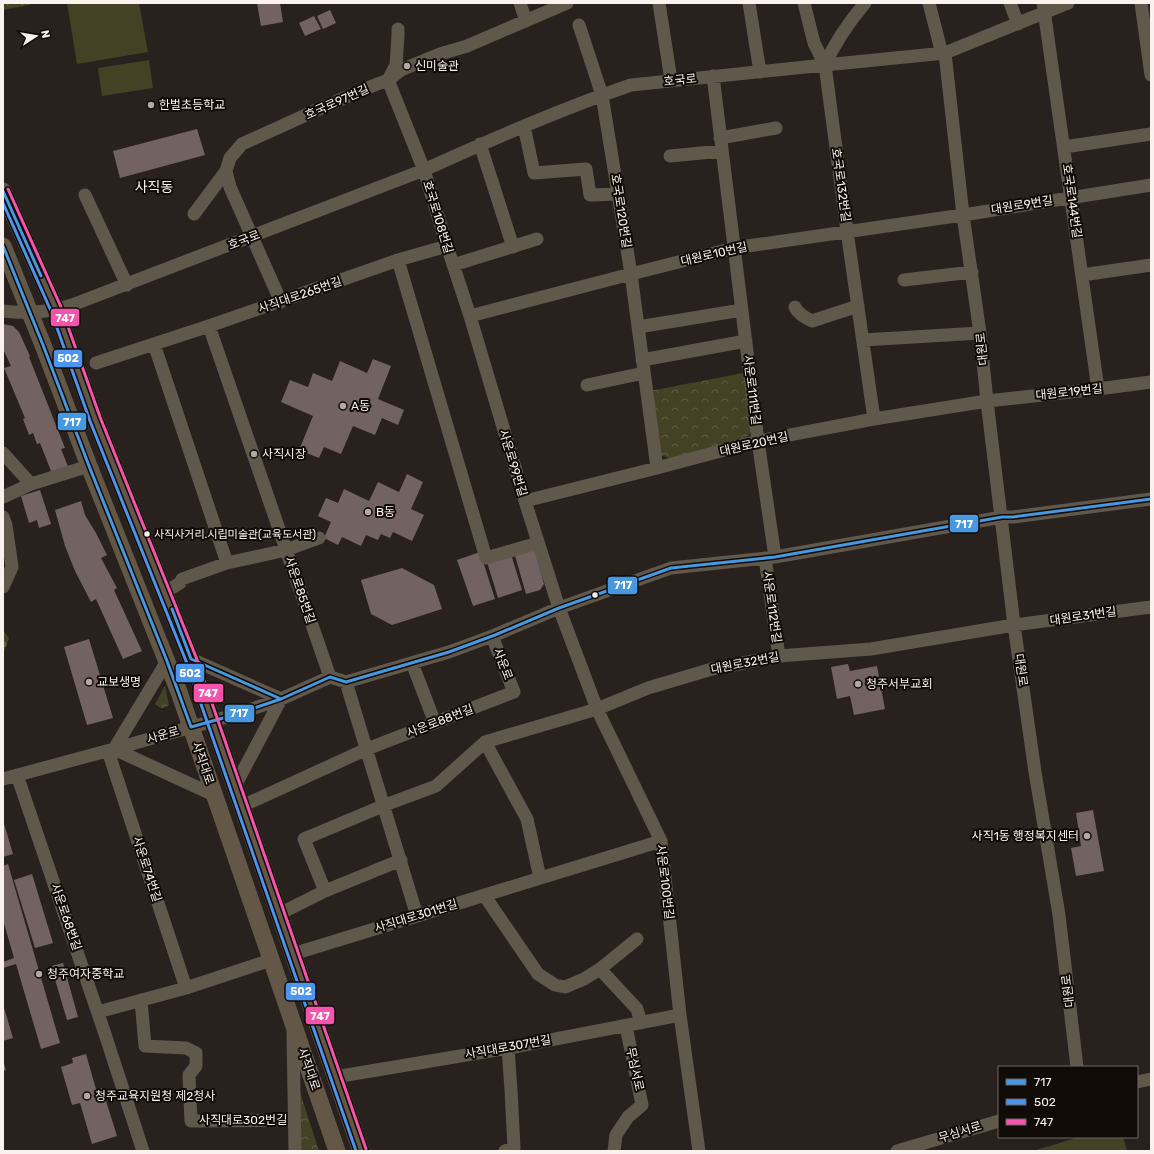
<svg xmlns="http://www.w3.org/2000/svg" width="1154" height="1154" font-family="Rubik,'Noto Sans KR',sans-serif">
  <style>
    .grass { fill: #434224 }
    .forest { fill: url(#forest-firs) }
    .park { fill: url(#park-crowns) }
    .building { fill: #736262 }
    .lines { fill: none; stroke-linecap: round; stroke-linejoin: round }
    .minor { stroke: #61584c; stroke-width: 13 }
    .major { stroke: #635747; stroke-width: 17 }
    .bus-1-casing { stroke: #110b08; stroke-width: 6 }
    .bus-2-casing { stroke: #110b08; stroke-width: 6 }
    .bus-3-casing { stroke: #110b08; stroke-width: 6 }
    .bus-1 { stroke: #4699e1; stroke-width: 3 }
    .bus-2 { stroke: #4c94ec; stroke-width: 3 }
    .bus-3 { stroke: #f653ac; stroke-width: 3 }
    .poi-dot { fill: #b2a9a5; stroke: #110b08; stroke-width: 1.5 }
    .bus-dot { fill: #fcf2ed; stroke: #110b08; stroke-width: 1.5 }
    .labels { text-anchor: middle; stroke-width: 4; stroke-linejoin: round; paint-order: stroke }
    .bus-label { font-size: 11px; fill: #fcf2ed; stroke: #110b08; text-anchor: start }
    .poi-label { font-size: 12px; fill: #fcf2ed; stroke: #110b08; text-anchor: start }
    .street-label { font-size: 12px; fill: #fcf2ed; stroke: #110b08 }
    .quarter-label { font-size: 14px; fill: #fcf2ed; stroke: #110b08 }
    .line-badge { stroke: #110b08; stroke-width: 1.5 }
    .badge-label { font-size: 11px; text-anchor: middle; font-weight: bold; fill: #fff }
  </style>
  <defs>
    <pattern id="forest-firs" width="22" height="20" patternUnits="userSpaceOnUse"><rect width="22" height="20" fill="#434224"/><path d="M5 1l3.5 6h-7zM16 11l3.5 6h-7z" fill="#5f5e44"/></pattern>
    <pattern id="park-crowns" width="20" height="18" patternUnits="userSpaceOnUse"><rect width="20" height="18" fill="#434224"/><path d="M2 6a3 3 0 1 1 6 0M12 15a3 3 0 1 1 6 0" fill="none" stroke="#5f5e44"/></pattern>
  </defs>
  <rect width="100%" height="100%" fill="#29211e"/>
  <path class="grass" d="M67 3H139L148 52 77 64Z
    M149 60 153 88 102 96 98 68Z
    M1079 1137H1123L1127 1151H1033Z"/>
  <path class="forest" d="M3 630 9 638 3 655Z"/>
  <path class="park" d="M3 3H38L3 10Z
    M743 373 751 432 744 440 672 459 660 455 650 391Z
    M165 686 169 705C163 709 161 709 155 704Z
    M298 1086 319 1151H298Z"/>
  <path class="building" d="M257 3H280L283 22 261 26Z
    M330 10 336 23 323 29 317 16Z
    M314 16 321 29 305 36 299 23Z
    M197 129 205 155 120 178 113 151Z
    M3 324 13 326 19 332 30 356 29 357 65 448 61 449 69 469 53 476 40 443 37 444 33 433 29 435 23 419 25 418 4 368 11 366 3 349Z
    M373 359 391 366 378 399 404 410 398 425 382 418 375 435 353 426 341 454 324 447 319 458 299 450 313 416 281 402 290 380 308 387 313 373 332 381 340 361 367 373Z
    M407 474 423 482 411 509 424 515 412 541 393 532 390 538 381 534 378 540 366 535 361 546 342 537 338 545 324 538 331 522 318 516 326 498 338 503 344 489 369 501 378 482 399 492Z
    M40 490 51 524 39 528 37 520 29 523 21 496Z
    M81 501 85 515 96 533 107 555 101 558 117 588 114 590 142 651 123 659 96 599 91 602 75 571 65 546 55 510Z
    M534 547 544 584 540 590 526 594 514 552Z
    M480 552 495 599 473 606 457 560Z
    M511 554 522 590 498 598 487 562Z
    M402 568 434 585 442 609 392 625 371 614 361 580Z
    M89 639 113 718 87 725 64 647Z
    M848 664 850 671 877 666 885 709 854 715 850 696 837 699 831 667Z
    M1093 810 1104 871 1076 876 1071 848 1081 846 1076 813Z
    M3 820 13 854 3 857Z
    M8 864 60 1043 41 1049 16 964 3 968V962L14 958 3 920V866Z
    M32 874 53 943 35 948 14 880Z
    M63 963 78 1017 67 1020 51 966Z
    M3 1004 13 1038 3 1041Z
    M86 1054 96 1089 102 1088 117 1136 92 1144 80 1103 72 1105 61 1067 73 1063 72 1058Z
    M3 1060 6 1070 3 1071Z"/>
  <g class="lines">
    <path class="minor" d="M520 3 526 21
      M659 3 671 80
      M749 3 760 72
      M804 3 814 43 825 65 847 231 874 419
      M929 3 942 54
      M1010 3 1018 24
      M1043 3 1098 389
      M1141 3 1151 75
      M579 25 602 95 631 274 657 468
      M398 29V36L396 65 388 80 424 170 447 246 470 316 525 501 559 608 597 709 661 841 680 1015 699 1151
      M945 53 963 215 980 333 987 401 1014 625 1035 772 1059 915 1077 1067
      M825 65C835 42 849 22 865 3
      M713 76 758 441 775 557
      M524 126 534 173 586 169 590 195 618 194
      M720 138 776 128
      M480 144 513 247
      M1064 147 1151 134
      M670 156 722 151
      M85 195 127 285
      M194 214 226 171
      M398 260 486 558 538 543
      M453 265 537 239
      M1082 275 1151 265
      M904 280 972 272
      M281 302 230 187 226 171 230 158 242 144 319 109 367 88 388 80 401 70 440 54 467 46 567 3
      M795 307C798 314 806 318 812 321L858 306
      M3 311C26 314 50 312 72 305L424 170C492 139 561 109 631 85L825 65 945 53 1068 3
      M470 316 631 274 734 248 963 215 1151 185
      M209 326 330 677
      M638 327 742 310
      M863 340 980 333
      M154 344 227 563
      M642 360 746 341
      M96 363 209 326 398 260 447 246
      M587 385 644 373
      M3 453 31 484 89 466
      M3 497 31 484
      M525 501 657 468 758 441 874 419 987 401 1098 389 1151 382
      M3 517 6 525 12 567 3 587
      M765 558 779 656
      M165 592 180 583 182 579 227 563 286 550 319 538
      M191 659 281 699
      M412 663 435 723
      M346 682 417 916
      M485 742 527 819 540 878
      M114 749 214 795
      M114 749 167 661
      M108 751 186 988
      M17 775 105 1034 143 1151
      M3 779 114 749 234 715 281 699 330 677 346 682 449 652 495 635 559 608 671 568 775 557 1002 517H1013L1151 499
      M235 786 281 699
      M242 806 367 749 514 692 492 636
      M325 891 304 839 385 805 436 786 485 742 597 709 648 688 712 669 779 656 871 649 1014 625 1151 607
      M484 895 538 974 555 985 565 987 584 979 600 969 637 1009 641 1023
      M279 914 325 891 401 860
      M293 954 661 841
      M600 969 637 939
      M141 1000 145 1046 186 1048 196 1053V1066L189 1075 191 1121 295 1120
      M98 1012 186 988 271 960
      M293 1033 295 1151
      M335 1077 508 1048 680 1015
      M1137 1082 1151 1079
      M505 1151 514 1148 511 1090 508 1048
      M614 1151 616 1135 628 1117 642 1105 626 1026
      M897 1151 999 1121"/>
    <path class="major" d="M3 191 56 309 95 419 191 659 361 1151
      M3 246 43 345 89 466 179 692 337 1151"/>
    <defs>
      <path id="bus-1" d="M3 191 41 276
        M3 246 43 345 89 466 167 661 191 727 234 715 281 699 330 677 346 682 449 652 495 635 559 608 671 568 775 557 1002 517H1013L1151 499
        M172 609 191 659 281 699"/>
      <path id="bus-2" d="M3 203 51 311 90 421 186 661 356 1151"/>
      <path id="bus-3" d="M8 189 61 307 100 417 196 657 366 1149"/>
    </defs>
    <use href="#bus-1" class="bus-1-casing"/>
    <use href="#bus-2" class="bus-2-casing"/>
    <use href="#bus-3" class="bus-3-casing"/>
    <use href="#bus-1" class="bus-1"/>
    <use href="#bus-2" class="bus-2"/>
    <use href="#bus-3" class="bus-3"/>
  </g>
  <g class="poi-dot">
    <circle cx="407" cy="66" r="4"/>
    <circle cx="151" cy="105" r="4"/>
    <circle cx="343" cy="406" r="4"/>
    <circle cx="254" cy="454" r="4"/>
    <circle cx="368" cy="512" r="4"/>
    <circle cx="89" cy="682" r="4"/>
    <circle cx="858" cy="684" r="4"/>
    <circle cx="1087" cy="836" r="4"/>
    <circle cx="39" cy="974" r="4"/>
    <circle cx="87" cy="1096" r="4"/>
  </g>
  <g class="bus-dot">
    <circle cx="147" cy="534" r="3.5"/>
    <circle cx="595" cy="595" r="3.5"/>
  </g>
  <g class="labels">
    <g class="bus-label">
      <text x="154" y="538">사직사거리.시립미술관(교육도서관)</text>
    </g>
    <g class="poi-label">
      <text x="415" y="70">신미술관</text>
      <text x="159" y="109">한벌초등학교</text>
      <text x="351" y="410">A동</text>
      <text x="262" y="458">사직시장</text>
      <text x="376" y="516">B동</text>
      <text x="97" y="686">교보생명</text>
      <text x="866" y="688">청주서부교회</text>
      <text x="1079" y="840" text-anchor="end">사직1동 행정복지센터</text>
      <text x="47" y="978">청주여자중학교</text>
      <text x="95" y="1100">청주교육지원청 제2청사</text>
    </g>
    <g class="street-label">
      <text transform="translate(680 80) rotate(-6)" y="4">호국로</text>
      <text transform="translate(337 102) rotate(-24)" y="4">호국로97번길</text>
      <text transform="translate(841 185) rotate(82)" y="4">호국로132번길</text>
      <text transform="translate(1072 201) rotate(82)" y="4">호국로144번길</text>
      <text transform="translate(1022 205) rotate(-9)" y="4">대원로9번길</text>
      <text transform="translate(621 211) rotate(81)" y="4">호국로120번길</text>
      <text transform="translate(438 217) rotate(73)" y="4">호국로108번길</text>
      <text transform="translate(244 240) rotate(-21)" y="4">호국로</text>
      <text transform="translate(714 254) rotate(-13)" y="4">대원로10번길</text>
      <text transform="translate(300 295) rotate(-19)" y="4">사직대로265번길</text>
      <text transform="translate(982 349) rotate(-96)" y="4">대원로</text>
      <text transform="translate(752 390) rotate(83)" y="4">사운로111번길</text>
      <text transform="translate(1069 392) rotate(-6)" y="4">대원로19번길</text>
      <text transform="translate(754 444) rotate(-13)" y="4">대원로20번길</text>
      <text transform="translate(513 463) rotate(73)" y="4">사운로99번길</text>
      <text transform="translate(300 590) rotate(71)" y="4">사운로85번길</text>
      <text transform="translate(772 607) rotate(82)" y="4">사운로112번길</text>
      <text transform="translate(1083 616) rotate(-8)" y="4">대원로31번길</text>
      <text transform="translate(745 663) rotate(-11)" y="4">대원로32번길</text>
      <text transform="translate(503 664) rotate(69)" y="4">사운로</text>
      <text transform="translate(1021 670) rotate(82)" y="4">대원로</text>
      <text transform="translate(440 721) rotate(-21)" y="4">사운로88번길</text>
      <text transform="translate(163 735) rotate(-16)" y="4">사운로</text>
      <text transform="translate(203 763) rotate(71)" y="4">사직대로</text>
      <text transform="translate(147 869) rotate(72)" y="4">사운로74번길</text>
      <text transform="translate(665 882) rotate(83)" y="4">사운로100번길</text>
      <text transform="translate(416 916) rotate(-17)" y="4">사직대로301번길</text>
      <text transform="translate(66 917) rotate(71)" y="4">사운로68번길</text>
      <text transform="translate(1068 991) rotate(-97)" y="4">대원로</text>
      <text transform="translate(508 1047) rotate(-10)" y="4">사직대로307번길</text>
      <text transform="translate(309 1069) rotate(71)" y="4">사직대로</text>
      <text transform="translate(635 1069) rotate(78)" y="4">무심서로</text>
      <text x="243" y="1124">사직대로302번길</text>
      <text transform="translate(960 1132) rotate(-17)" y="4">무심서로</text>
    </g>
    <g class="quarter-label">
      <text x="154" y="192">사직동</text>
    </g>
  </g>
  <g class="line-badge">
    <rect x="50" y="308" width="30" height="19" rx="4" fill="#f653ac"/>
    <rect x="53" y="349" width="30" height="19" rx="4" fill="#4c94ec"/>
    <rect x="57" y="412" width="30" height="19" rx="4" fill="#4699e1"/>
    <rect x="949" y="514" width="30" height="19" rx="4" fill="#4699e1"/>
    <rect x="607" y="576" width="31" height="19" rx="4" fill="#4699e1"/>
    <rect x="175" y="663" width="30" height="20" rx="4" fill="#4c94ec"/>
    <rect x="193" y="683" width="31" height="20" rx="4" fill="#f653ac"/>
    <rect x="224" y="704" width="31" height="19" rx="4" fill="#4699e1"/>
    <rect x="285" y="982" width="31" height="19" rx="4" fill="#4c94ec"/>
    <rect x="305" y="1006" width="30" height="19" rx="4" fill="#f653ac"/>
  </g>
  <g class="badge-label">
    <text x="65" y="322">747</text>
    <text x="68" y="362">502</text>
    <text x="72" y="426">717</text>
    <text x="964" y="528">717</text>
    <text x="623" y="589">717</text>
    <text x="190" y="677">502</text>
    <text x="208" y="697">747</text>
    <text x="239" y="717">717</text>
    <text x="301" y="995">502</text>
    <text x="320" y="1020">747</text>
  </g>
  <rect width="1154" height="1154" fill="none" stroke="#fcf2ed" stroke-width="8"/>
  <rect x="998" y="1066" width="140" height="72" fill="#110b08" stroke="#6f6764"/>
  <rect x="1006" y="1079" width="20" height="6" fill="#4699e1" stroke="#6f6764"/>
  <text x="1034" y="1086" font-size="12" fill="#fcf2ed">717</text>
  <rect x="1006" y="1099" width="20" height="6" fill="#4c94ec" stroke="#6f6764"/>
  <text x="1034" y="1106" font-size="12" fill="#fcf2ed">502</text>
  <rect x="1006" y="1119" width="20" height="6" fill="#f653ac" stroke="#6f6764"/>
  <text x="1034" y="1126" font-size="12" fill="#fcf2ed">747</text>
  <g transform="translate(36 36) rotate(78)" stroke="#110b08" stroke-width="3" paint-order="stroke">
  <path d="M0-3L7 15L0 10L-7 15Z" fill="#fcf2ed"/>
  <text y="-6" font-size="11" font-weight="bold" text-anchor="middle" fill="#fcf2ed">N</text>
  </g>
</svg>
